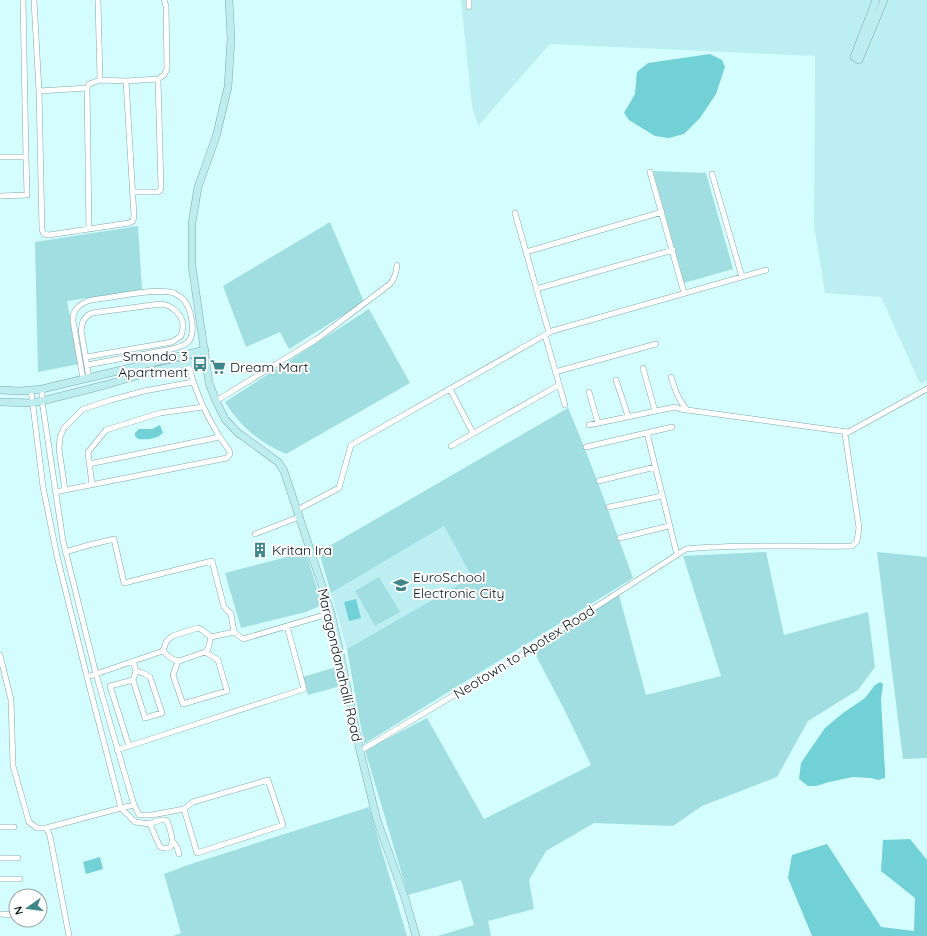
<svg xmlns="http://www.w3.org/2000/svg" width="927" height="936" font-family="Quicksand,sans-serif">
  <style>
    .built { fill: #bdeff2 }
    .green { fill: #a1dee1 }
    .water { fill: #71d1d7 }
    .lines { fill: none; stroke-linecap: round; stroke-linejoin: round }
    .street-casing { stroke: #82a8aa; stroke-width: 6 }
    .secondary-casing { stroke: #82a8aa; stroke-width: 8 }
    .street { stroke: #fff; stroke-width: 5 }
    .secondary { stroke: #beedf0; stroke-width: 7 }
    .labels { text-anchor: middle; stroke-width: 4; stroke-linejoin: round; paint-order: stroke }
    .poi-label { font-size: 14px; fill: #091819; stroke: #fff; text-anchor: start }
    .street-label { font-size: 14px; fill: #091819; stroke: #fff }
  </style>
  <rect width="100%" height="100%" fill="#d4fdff"/>
  <path class="built" d="M461 0H927V380L920 384 881 297 825 293 814 226 815 56 550 44 478 126 472 107Z
    M444 526 472 577 347 649 331 593Z"/>
  <path class="green" d="M653 171 706 173 733 269 684 283Z
    M330 222 364 302 289 349 280 332 246 347 223 286Z
    M138 226 142 290 67 301 79 364 38 372 35 242Z
    M369 309 410 383 286 454C260 443 240 426 225 402Z
    M568 408C592 464 612 521 633 578L364 744 347 649 472 577 444 526 331 593 319 552Z
    M306 552 322 605 306 612 241 628 225 573Z
    M766 552 784 635 868 612 875 667 858 690 808 721 777 777 702 806 673 826 594 823 546 851 529 880 534 909 488 921 491 936H438L474 925 461 880 408 895 365 750 427 718 484 819 591 765 564 709 533 650 619 595 646 695 721 676 683 556Z
    M877 552 927 557V758L903 759Z
    M379 577 400 612 375 626 355 591Z
    M336 667 341 686 308 695 303 677Z
    M369 807 407 936H173L181 933 164 874 188 865Z"/>
  <path class="water" d="M710 54 722 60 725 67 716 94 700 118 684 134 669 138 655 136 629 120 624 113 635 94 637 72 648 63Z
    M160 425 163 433C157 439 147 440 138 439L135 436V433L139 429H152Z
    M356 599 361 618 349 621 344 602Z
    M880 682 883 684 881 699 885 772V778L878 780 871 778 853 777 829 782 816 786H808L799 779 801 763 825 728 843 713 865 698 875 685Z
    M910 839 927 860V936H812L788 878 792 855 827 844 881 927 914 931 915 898 881 871 883 840Z
    M100 857 103 869 86 874 83 862Z"/>
  <g class="lines">
    <defs>
      <path id="street" d="M34 0 39 91 42 230 44 234 49 235 129 223 133 221 134 216 126 81
        M98 0 100 80
        M469 0V7
        M39 91 87 88
        M0 157H26L23 0
        M650 172 684 293
        M712 174 742 277
        M133 192H157L160 191 161 188 158 79
        M0 196 27 195 26 157
        M515 213 549 333
        M89 229 87 88 89 84 100 80 126 81 158 79 164 75 167 69 166 6 164 0
        M526 252 662 212
        M536 289 673 250
        M545 335 565 405
        M86 357 172 342 181 336C182 333 183 330 183 326 183 315 171 304 160 304L92 313 88 315 83 321 81 330 89 378
        M643 368 655 411
        M555 372 656 344
        M671 377C675 389 678 400 687 410
        M83 379 73 321C73 316 73 312 78 307 80 305 85 302 88 301 94 299 100 299 106 298 123 295 158 288 174 293 177 295 181 297 184 300 191 309 196 331 189 341 185 346 178 347 172 349L87 365
        M616 380 628 416
        M450 389 473 433
        M31 390 43 487 57 556 87 677 121 808 134 805 121 761 96 674 63 541 42 401V389
        M589 392 598 423
        M216 401 317 339 390 284C395 278 396 273 397 265
        M589 425 675 407 680 409 848 432
        M647 433 677 555
        M451 446 559 385
        M586 447 672 427
        M89 464 215 438 219 436C205 413 194 389 188 363
        M599 481 655 467
        M92 485 88 452 106 430 160 413 203 407
        M65 490 59 449 60 437 64 428 83 409 111 400 144 391 193 382
        M55 492 227 458 230 454 229 450 219 436
        M609 507 662 496
        M297 510 339 488 351 445 552 331 766 270
        M255 534 299 517
        M620 538 669 526
        M65 552 89 545 114 539 124 583 212 561 224 607 231 614 234 632
        M211 637 208 649 205 652 182 660C174 662 169 657 163 651L166 642 172 636 198 628 202 630 211 637 234 632 243 639 331 613
        M0 655 11 700 13 766 29 822 37 828H46L121 808 135 822 150 824
        M178 661 173 675 183 704 227 691 218 660 205 652
        M87 677 163 651
        M133 680 136 671 133 661
        M129 746 110 686 133 680 145 718 162 713 150 677 143 673 136 671
        M117 750 304 689 287 626
        M360 751 510 662 686 549C741 544 796 547 852 546L857 541 859 528 845 434 927 389
        M134 805 139 815H152L184 809 193 802 268 780 283 825 197 853 184 809
        M161 820H165L167 821C170 829 180 854 160 847L150 824 151 823Z
        M0 827H14
        M46 828 50 836 69 936
        M173 842 177 847 179 854
        M0 858H18
        M0 879H20
        M0 914 16 915"/>
      <path id="secondary" d="M229 0 231 38 228 87 216 137 198 187 192 223V266L209 383 216 401 225 419 237 432 278 462 284 471 331 613 339 648 360 751 377 820 405 898 416 936
        M876 0 854 57 859 60 884 0
        M0 390 20 391 42 389 205 350
        M0 402 32 403 42 401 105 385 157 370 206 359"/>
    </defs>
    <use href="#street" class="street-casing"/>
    <use href="#secondary" class="secondary-casing"/>
    <use href="#street" class="street"/>
    <use href="#secondary" class="secondary"/>
  </g>
  <defs>
    <symbol id="bus-bare" viewBox="-9 -9 18 18"><path d="M-5-6H5V4H4V6H2V4H-2V6H-4V4H-5ZM-3.5-4V0h7V-4ZM-3.5 1.2v1.5H-2V1.2ZM2 1.2v1.5H3.5V1.2Z" fill="#3e868a" stroke="#fff" stroke-width="2.5" paint-order="stroke"/></symbol>
    <symbol id="supermarket-bare" viewBox="-9 -9 18 18"><path d="M-6-5.5h2.5l.6 2H6L4.5 2H-2.5L-4.4-4H-6ZM-1.5 3.2a1.3 1.3 0 1 0 .1 0ZM3 3.2a1.3 1.3 0 1 0 .1 0Z" fill="#3e868a" stroke="#fff" stroke-width="2.5" paint-order="stroke"/></symbol>
    <symbol id="building-bare" viewBox="-9 -9 18 18"><path d="M-4-6H4V6H1V3H-1V6H-4ZM-2.5-4.3h1.7v1.8h-1.7ZM.8-4.3h1.7v1.8H.8ZM-2.5-1h1.7V.8h-1.7ZM.8-1h1.7V.8H.8Z" fill="#3e868a" stroke="#fff" stroke-width="2.5" paint-order="stroke"/></symbol>
    <symbol id="school-bare" viewBox="-9 -9 18 18"><path d="M0-5L7-2L0 1L-7-2ZM-4 1L0 2.5L4 1V4Q0 6-4 4Z" fill="#3e868a" stroke="#fff" stroke-width="2.5" paint-order="stroke"/></symbol>
  </defs>
  <g fill-rule="evenodd">
    <use href="#bus-bare" x="189" y="353" width="22" height="22"/>
    <use href="#supermarket-bare" x="207" y="356" width="22" height="22"/>
    <use href="#building-bare" x="249" y="539" width="22" height="22"/>
    <use href="#school-bare" x="390" y="574" width="22" height="22"/>
  </g>
  <g class="labels">
    <g class="poi-label">
      <text x="188" y="361" text-anchor="end">Smondo 3<tspan x="188" dy="16">Apartment</tspan></text>
      <text x="230" y="372">Dream Mart</text>
      <text x="272" y="555">Kritan Ira</text>
      <text x="413" y="582">EuroSchool<tspan x="413" dy="16">Electronic City</tspan></text>
    </g>
    <g class="street-label">
      <text transform="translate(524 652) rotate(-32)" y="5">Neotown to Apotex Road</text>
      <text transform="translate(340 665) rotate(77)" y="5">Maragondanahalli Road</text>
    </g>
  </g>
  <g transform="translate(28 908) rotate(256)"><circle r="19" fill="#ffffff" stroke="#9da3a3"/>
  <path d="M0-3L7 15L0 10L-7 15Z" fill="#3e868a"/>
  <text y="-6" font-size="11" font-weight="bold" text-anchor="middle" fill="#091819">N</text>
  </g>
</svg>
